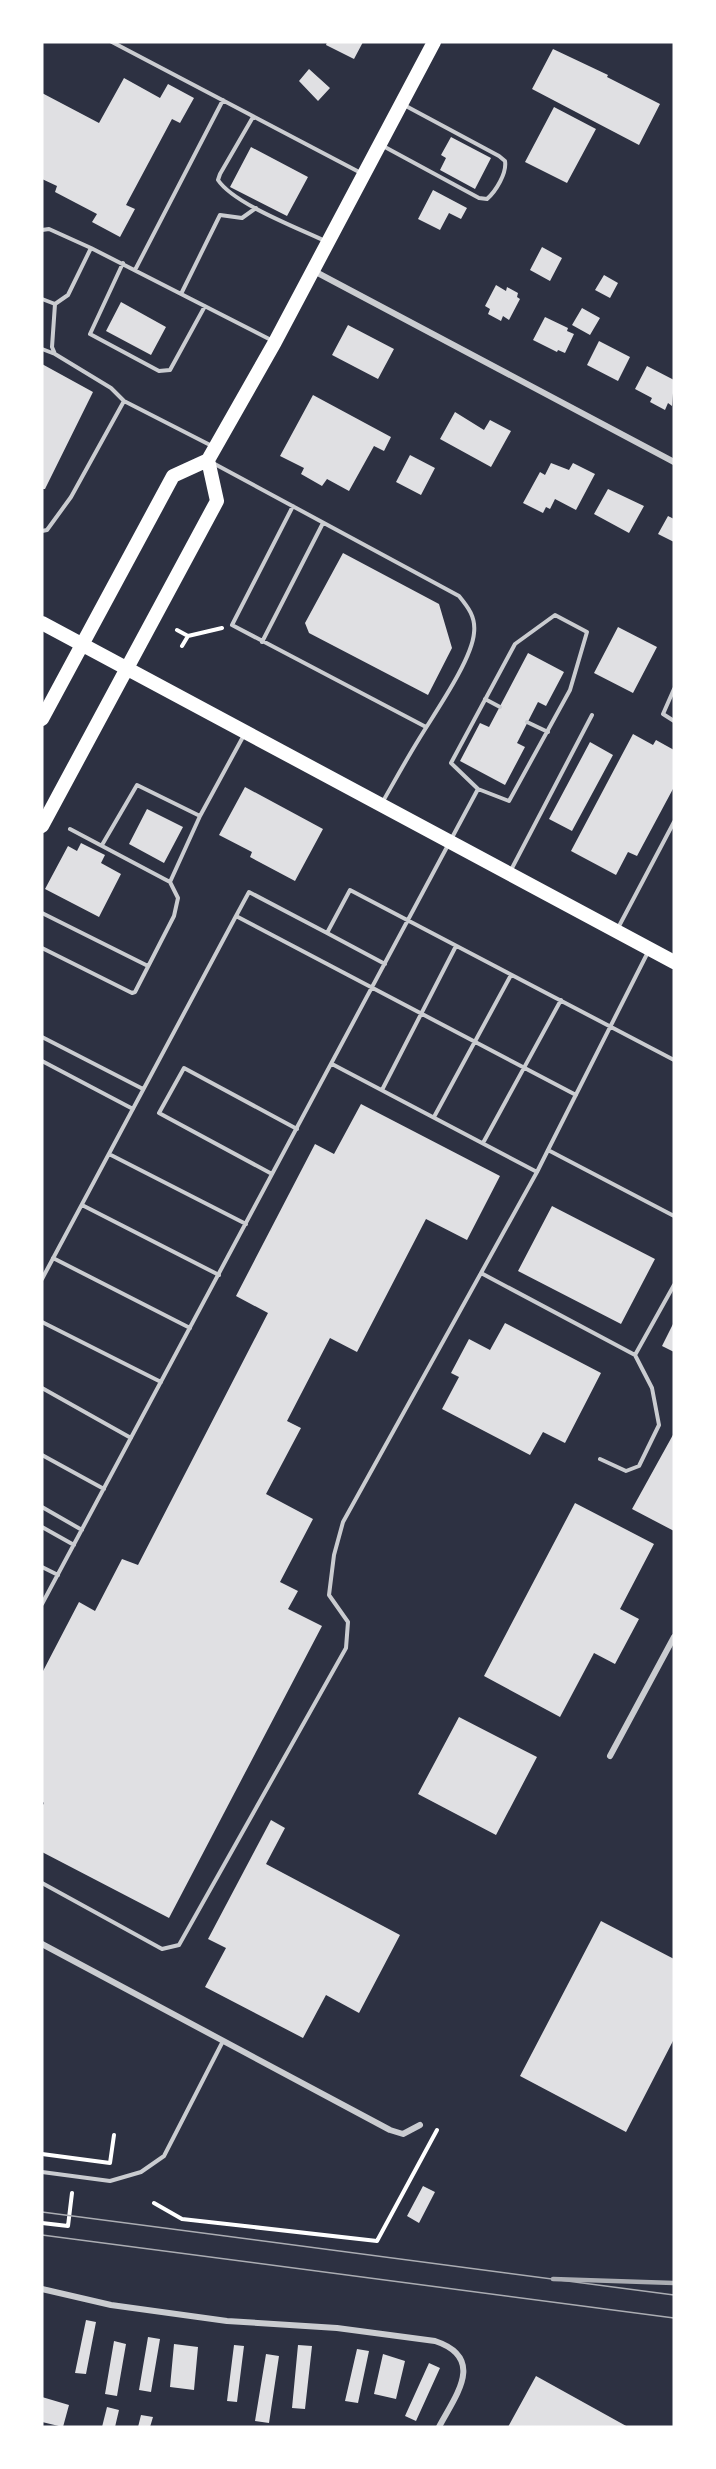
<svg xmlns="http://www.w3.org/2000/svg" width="716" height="2469" font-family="Arial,sans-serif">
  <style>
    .building { fill: #e0e0e3 }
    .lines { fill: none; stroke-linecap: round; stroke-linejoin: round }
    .path { stroke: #fff; stroke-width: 4 }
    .service { stroke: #caccd0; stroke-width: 4 }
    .minor { stroke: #caccd0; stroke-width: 6 }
    .primary { stroke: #fff; stroke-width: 14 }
    .tram { stroke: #abadb3; stroke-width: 1.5 }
    .rail { stroke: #abadb3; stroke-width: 4.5 }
  </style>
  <rect width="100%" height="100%" fill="#2d3142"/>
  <path class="building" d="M327 42H363L354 59 326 45Z
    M553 49 608 75 607 77 660 104 639 145 532 89Z
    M309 69 330 88 318 101 299 81Z
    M124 78 160 98 168 84 194 98 180 123 172 119 126 205 135 209 120 237 92 222 97 214 55 192 57 186 42 179V93L99 123Z
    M554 107 596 129 567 183 525 162Z
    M451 137 491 158 475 189 440 170 446 158 441 155Z
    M251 147 308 177 287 216 230 187Z
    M433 190 467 208 461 219 449 213 440 230 418 219Z
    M542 247 562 258 550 281 530 270Z
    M604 275 618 283 610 298 595 290Z
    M496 285 506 291 507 287 518 293 517 297 520 299 509 320 503 316 501 321 488 314 490 309 485 306Z
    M121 302 166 327 151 355 106 331Z
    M582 308 600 318 590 335 572 325Z
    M545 317 568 328 567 331 574 334 565 353 558 350 557 352 533 340Z
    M348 325 394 349 378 379 332 355Z
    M599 341 630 357 618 381 587 365Z
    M42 364 93 392 45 489H42Z
    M647 366 674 380 672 406 668 403 665 410 650 402 652 398 635 389Z
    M313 395 391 437 384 451 374 446 349 491 327 479 322 486 301 474 304 468 280 456Z
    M455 412 484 430 490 420 511 431 491 467 440 439Z
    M410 455 435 468 421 495 396 482Z
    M551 463 569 470 573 463 595 474 576 510 555 499 550 509 546 507 543 513 523 503 540 472 545 475Z
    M608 489 644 506 629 533 594 514Z
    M668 516 674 519V542L658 534Z
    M343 553 439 604 452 648 428 695 309 633 305 623Z
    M618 627 657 647 633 693 594 673Z
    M528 653 564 672 546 706 538 702 517 743 525 747 505 785 460 761 480 723 489 727Z
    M633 734 653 745 656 740 674 750V787L637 856 628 852 616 875 571 851Z
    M590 742 613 755 572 831 549 819Z
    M245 787 323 829 295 881 250 857 252 852 219 835Z
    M147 809 183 827 164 863 129 844Z
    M81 843 105 855 101 863 121 874 99 917 45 889 68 846 77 851Z
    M361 1104 500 1176 467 1240 426 1219 357 1352 330 1338 287 1421 301 1428 266 1494 313 1519 280 1582 298 1591 288 1609 322 1626 169 1918 42 1852V1807L44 1803 42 1801V1673L79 1602 95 1611 122 1559 138 1565 268 1313 236 1296 315 1144 334 1154Z
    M552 1206 655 1259 621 1324 518 1271Z
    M674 1322V1352L662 1346Z
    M505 1323 601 1373 565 1443 543 1432 530 1455 442 1409 459 1377 451 1373 469 1339 490 1350Z
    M674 1433V1531L632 1509Z
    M575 1503 654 1544 620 1609 639 1619 615 1664 594 1653 560 1717 484 1676Z
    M459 1717 537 1757 496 1835 418 1794Z
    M271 1820 285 1828 266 1864 400 1935 359 2013 326 1995 303 2038 205 1987 226 1948 208 1939Z
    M601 1921 674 1959V2039L626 2132 520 2076Z
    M423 2186 435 2192 419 2223 407 2216Z
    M86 2320 96 2322 86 2374 75 2373Z
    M148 2337 160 2339 151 2392 139 2390Z
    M114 2341 126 2344 117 2396 105 2394Z
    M174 2344 198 2347 194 2390 170 2387Z
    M234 2345 244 2346 237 2402 227 2401Z
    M298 2345 312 2346 305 2409 292 2408Z
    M357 2349 369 2351 358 2403 345 2401Z
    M266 2354 279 2356 269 2423 255 2421Z
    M383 2354 405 2361 396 2399 374 2394Z
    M429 2363 440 2368 416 2421 405 2416Z
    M536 2376 628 2427H508Z
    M42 2397 69 2405 63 2427 42 2422Z
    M107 2407 119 2410 115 2427H102Z
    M141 2415 153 2417 150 2427H138Z"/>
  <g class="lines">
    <path class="path" d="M177 630 188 636 222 628
      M182 646 188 636
      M42 2154 110 2163 114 2135
      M154 2203 182 2219 377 2241 437 2130
      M42 2223 68 2226 72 2193"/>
    <path class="service" d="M112 42 361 173
      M253 117 220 174 218 180C234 204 298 228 325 241
      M383 146 479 198 487 199C496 191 507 173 505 161L499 156 404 105
      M42 230 49 229 91 248
      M123 263 90 334 159 371 170 370 205 306
      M135 270 223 100
      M181 294 220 215 242 218 256 208
      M42 299 55 304 68 295 91 248 273 341
      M55 304 52 347 55 354 111 388 124 401 212 446
      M42 349 55 354
      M211 462 459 596C468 607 476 617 474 633 472 660 434 714 419 739 406 760 394 782 382 803
      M293 506 232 625 426 727
      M42 531 47 530 71 497 124 401
      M555 615 587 632 570 690 509 801 478 789 451 763 515 644Z
      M262 642 323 523
      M674 689 663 714 674 721
      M485 699 500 707
      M527 722 548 732
      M70 829 170 882 200 816 244 735
      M102 845 137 785 200 816
      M511 870 592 715
      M42 913 148 966
      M236 916 249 892 327 933 350 890 674 1060
      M618 928 674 822
      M327 933 385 964
      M42 948 132 993 135 992 174 916 178 898 170 882
      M42 1037 143 1089
      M42 1061 133 1109
      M332 1064 537 1172 548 1150 674 1216
      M382 1090 456 946
      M434 1117 511 975
      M483 1143 561 1000
      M548 1150 648 952
      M109 1154 246 1224
      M272 1174 159 1113 184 1068 297 1129
      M82 1205 219 1275
      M53 1258 190 1328
      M481 1273 635 1355 674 1285
      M42 1279 236 916 576 1095
      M42 1322 161 1382
      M42 1388 131 1438
      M42 1455 104 1489
      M600 1459 626 1471 639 1466 659 1425 652 1388 635 1355
      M42 1507 82 1530
      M42 1527 74 1545
      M42 1567 58 1575
      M42 1604 478 789
      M42 1883 162 1949 179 1945 346 1648 348 1622 329 1595 334 1555 343 1522 537 1172
      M42 2172 110 2181 141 2172 164 2156 223 2041"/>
    <path class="minor" d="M314 271 674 462
      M610 1756 674 1637
      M42 1944 390 2130 403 2134 420 2125
      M42 2289 111 2305 227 2321 337 2328 435 2341C486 2358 456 2395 439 2427"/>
    <path class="primary" d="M42 623 674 962
      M42 719 173 476 208 460 275 342 434 42
      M42 826 217 501 208 460"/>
    <path class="tram" d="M42 2212 674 2295
      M42 2235 674 2318"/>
    <path class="rail" d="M553 2279 674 2283"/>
  </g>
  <rect width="716" height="2469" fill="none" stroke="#ffffff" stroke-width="87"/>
</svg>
